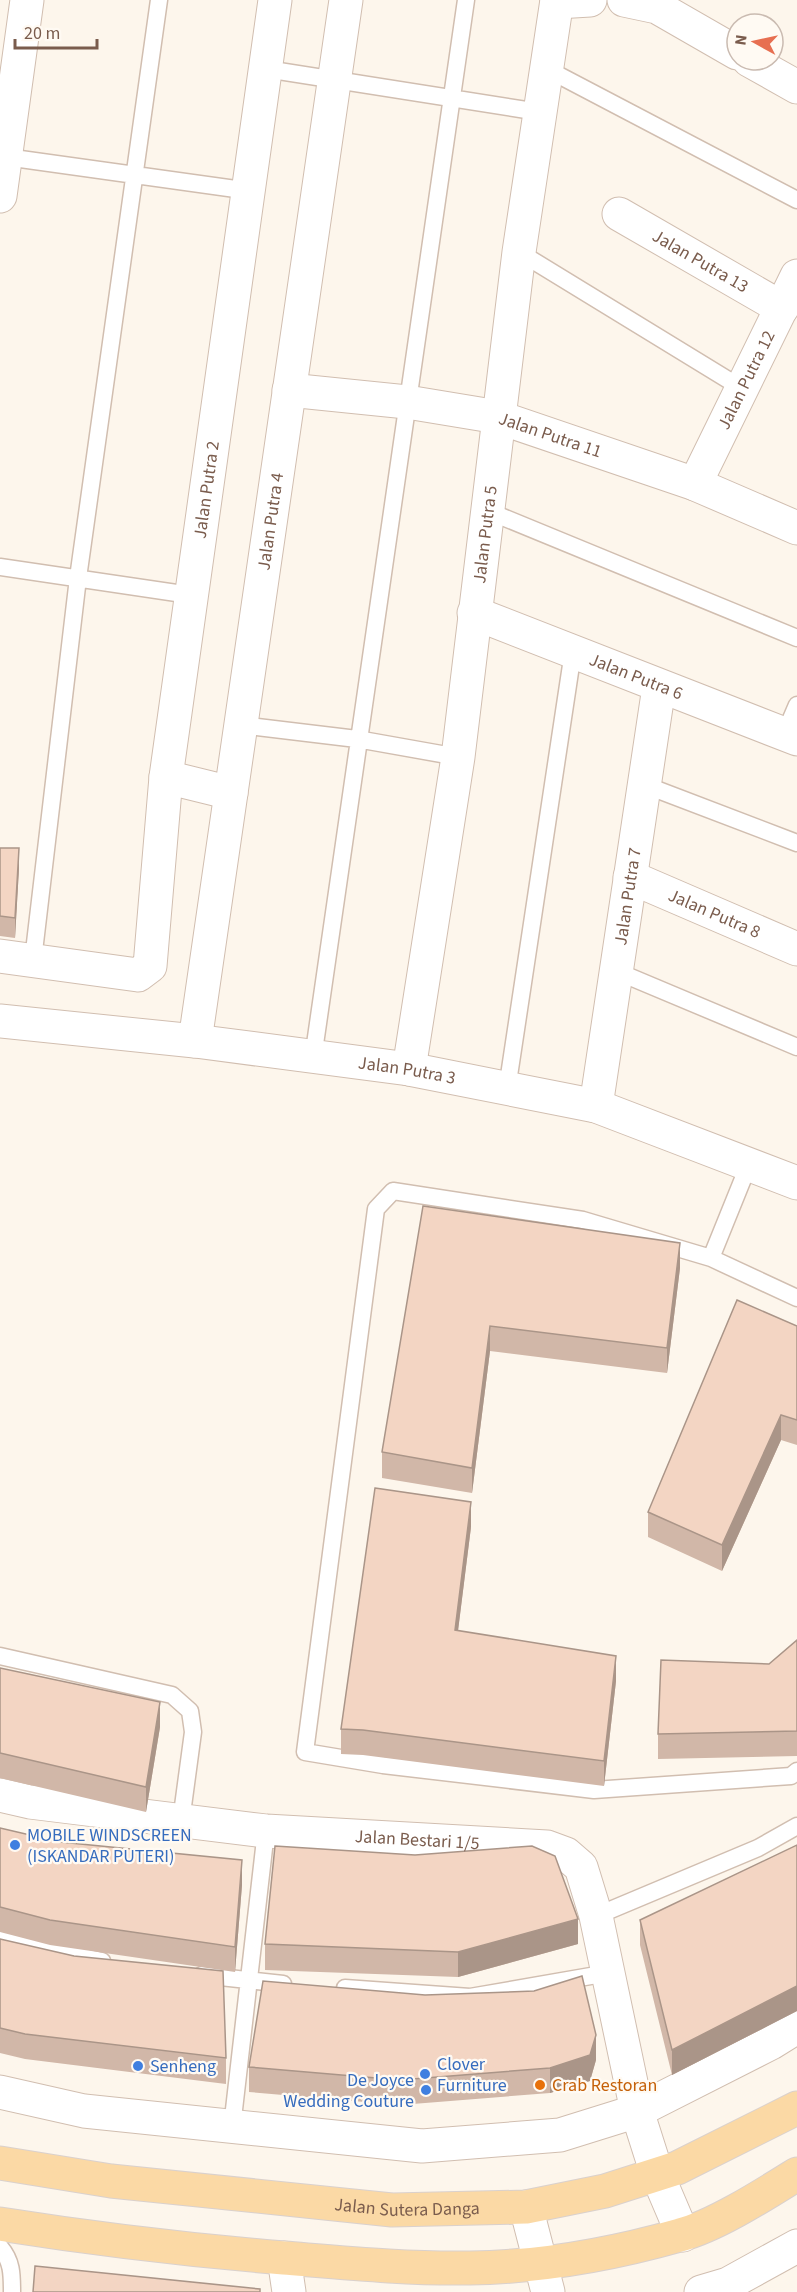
<svg xmlns="http://www.w3.org/2000/svg" width="797" height="2292" font-family="'Source Sans 3',sans-serif">
  <style>
    .lines { fill: none; stroke-linecap: round; stroke-linejoin: round }
    .lane-casing { stroke: #d1beb0; stroke-width: 19 }
    .street-casing { stroke: #d1beb0; stroke-width: 35 }
    .primary-casing { stroke: #dad1cd; stroke-width: 35 }
    .lane { stroke: #fff; stroke-width: 16 }
    .street { stroke: #fff; stroke-width: 33 }
    .primary { stroke: #fbd9a5; stroke-width: 33 }
    .wall { fill: #d1b7a8 }
    .shaded-wall { fill: #aa9588 }
    .building { fill: #f3d5c3; stroke: #aa9588; stroke-width: 1.5 }
    .shop-dot { fill: #3f7fe0; stroke: #fffaf3; stroke-width: 2 }
    .food-dot { fill: #e8710a; stroke: #fffaf3; stroke-width: 2 }
    .labels { text-anchor: middle; stroke-width: 4.5; stroke-linejoin: round; paint-order: stroke }
    .street-label { font-size: 18px; fill: #7a5c4d; stroke: #fffaf3 }
    .shop-label { font-size: 18px; fill: #366cbe; stroke: #fffaf3; text-anchor: start }
    .food-label { font-size: 18px; fill: #c56008; stroke: #fffaf3; text-anchor: start }
  </style>
  <rect width="100%" height="100%" fill="#fdf6ec"/>
  <g class="lines">
    <defs>
      <path id="lane" d="M266 69 539 112
        M547 69 797 200
        M6 157 250 191
        M519 252 743 389
        M488 511 797 638
        M0 567 190 595
        M241 725 357 739 458 757
        M785 733 797 705
        M645 785 797 843
        M33 960 78 578 159 0
        M616 971 797 1047
        M313 1058 466 0
        M507 1089 573 652
        M711 1258 749 1164
        M797 1298 711 1258 583 1220 393 1191 376 1209 305 1752 383 1765 594 1790 791 1776 797 1771
        M0 1656 172 1695 190 1711 193 1732 181 1821
        M596 1916 758 1848 797 1826
        M0 1939 102 1961
        M202 1975 283 1984
        M345 1988 470 1997 608 1973
        M232 2127 266 1831
        M0 2247C12 2261 12 2274 12 2292"/>
      <g id="street">
        <path d="M624 0 657 7 737 53"/>
        <path d="M557 2 590 0"/>
        <path d="M749 60 797 87"/>
        <path d="M0 196 27 0"/>
        <path id="s1" d="M619 214 782 308"/>
        <path id="s2" d="M289 390 407 402 498 417 695 484 797 528"/>
        <path id="s3" d="M695 484 797 276"/>
        <path id="s4" d="M474 613 797 739"/>
        <path d="M166 777 231 793"/>
        <path id="s5" d="M630 877 797 949"/>
        <path id="s6" d="M0 956 138 975 150 966 166 777 275 0"/>
        <path id="s7" d="M0 1021 195 1041 409 1069 596 1106 797 1183"/>
        <path id="s8" d="M195 1041 346 0"/>
        <path id="s9" d="M409 1069 458 757 519 252 557 0"/>
        <path id="s10" d="M596 1106 659 687"/>
        <path id="s11" d="M0 1795 30 1802 266 1831 547 1847 566 1854 581 1867 596 1916 637 2111 657 2174 683 2235"/>
        <path d="M0 2092 84 2111 422 2146 560 2135 637 2111 771 2043 797 2027"/>
        <path d="M526 2207 548 2292"/>
        <path d="M284 2258 289 2292"/>
        <path d="M701 2292 728 2284 797 2246"/>
      </g>
      <g id="primary">
        <path id="s12" d="M0 2163 111 2181 392 2210 526 2207 605 2191 677 2168 797 2108"/>
        <path d="M0 2224C95 2239 189 2250 284 2258 346 2263 408 2269 470 2268 540 2267 613 2254 680 2235 715 2226 765 2194 797 2174"/>
      </g>
    </defs>
    <use href="#lane" class="lane-casing"/>
    <use href="#street" class="street-casing"/>
    <use href="#primary" class="primary-casing"/>
    <use href="#lane" class="lane"/>
    <use href="#street" class="street"/>
    <use href="#primary" class="primary"/>
  </g>
  <path class="wall" d="M0 848 19 868 15 938 0 936Z
    M423 1206 680 1268 667 1373 490 1351 472 1493 382 1478V1452Z
    M797 1326V1445L781 1440 722 1571 648 1537V1512Z
    M471 1527 458 1630 616 1681 604 1786 363 1755 341 1754V1729Z
    M797 1640V1756L658 1759V1734L769 1664Z
    M0 1668 160 1727 146 1812 0 1778Z
    M0 1828 242 1885 235 1972 50 1945 0 1932Z
    M797 1845V2011L672 2075 640 1945V1920Z
    M415 1855 578 1944 458 1977 265 1970V1944Z
    M0 1939 74 1956 226 2058V2084L25 2059 0 2053Z
    M596 2060 590 2081 550 2093 400 2105 249 2092V2067Z"/>
  <path class="shaded-wall" d="M19 848V868L15 938V918Z
    M680 1243V1268L667 1373V1348Z
    M490 1326V1351L472 1493V1468Z
    M781 1415V1440L722 1571V1545Z
    M471 1502V1527L455 1655V1630Z
    M616 1656V1681L604 1786V1761Z
    M160 1702V1727L146 1812V1787Z
    M242 1860V1885L235 1972V1947Z
    M578 1919V1944L458 1977V1952Z
    M797 1986V2011L672 2075V2050Z
    M596 2035V2060L590 2081 550 2093V2068Z"/>
  <path class="building" d="M0 848H19L15 918 0 916Z
    M423 1206 680 1243 667 1348 490 1326 472 1468 382 1452Z
    M737 1300 797 1326V1420L781 1415 722 1545 648 1512Z
    M375 1488 471 1502 455 1630 616 1656 604 1761 363 1730 341 1729Z
    M797 1640V1731L658 1734 661 1660 769 1664Z
    M0 1668 160 1702 146 1787 0 1753Z
    M0 1828 60 1842 242 1860 235 1947 50 1920 0 1907Z
    M797 1845V1986L672 2050 640 1920Z
    M275 1846 415 1855 532 1846 555 1856 578 1919 458 1952 265 1944Z
    M0 1939 74 1956 223 1971 226 2058 25 2034 0 2028Z
    M582 1976 596 2035 590 2055 550 2068 400 2080 249 2067 263 1981 425 1995 534 1991Z
    M35 2266 260 2289V2292H33Z"/>
  <g class="shop-dot">
    <circle cx="15" cy="1845" r="6"/>
    <circle cx="138" cy="2066" r="6"/>
    <circle cx="425" cy="2074" r="6"/>
    <circle cx="426" cy="2090" r="6"/>
  </g>
  <circle class="food-dot" cx="540" cy="2085" r="6"/>
  <g class="labels">
    <g class="street-label">
      <text dy="6" stroke="none"><textPath href="#s1" startOffset="94">Jalan Putra 13</textPath></text>
      <text dy="6" stroke="none"><textPath href="#s3" startOffset="116">Jalan Putra 12</textPath></text>
      <text dy="6" stroke="none"><textPath href="#s2" startOffset="266">Jalan Putra 11</textPath></text>
      <text dy="6" stroke="none"><textPath href="#s6" startOffset="634">Jalan Putra 2</textPath></text>
      <text dy="6" stroke="none"><textPath href="#s8" startOffset="525">Jalan Putra 4</textPath></text>
      <text dy="6" stroke="none"><textPath href="#s9" startOffset="540">Jalan Putra 5</textPath></text>
      <text dy="6" stroke="none"><textPath href="#s4" startOffset="174">Jalan Putra 6</textPath></text>
      <text dy="6" stroke="none"><textPath href="#s10" startOffset="212">Jalan Putra 7</textPath></text>
      <text dy="6" stroke="none"><textPath href="#s5" startOffset="92">Jalan Putra 8</textPath></text>
      <text dy="6" stroke="none"><textPath href="#s7" startOffset="410">Jalan Putra 3</textPath></text>
      <text dy="6" stroke="none"><textPath href="#s11" startOffset="420">Jalan Bestari 1/5</textPath></text>
      <text dy="6" stroke="none"><textPath href="#s12" startOffset="410">Jalan Sutera Danga</textPath></text>
    </g>
    <g class="shop-label">
      <text x="27" y="1841">MOBILE WINDSCREEN<tspan x="27" dy="21">(ISKANDAR PUTERI)</tspan></text>
      <text x="437" y="2070">Clover<tspan x="437" dy="21">Furniture</tspan></text>
      <text x="150" y="2072">Senheng</text>
      <text x="414" y="2086" text-anchor="end">De Joyce<tspan x="414" dy="21">Wedding Couture</tspan></text>
    </g>
    <g class="food-label">
      <text x="552" y="2091">Crab Restoran</text>
    </g>
  </g>
  <g transform="translate(755 42) rotate(278)"><circle r="28" fill="#fffaf3" stroke="#cabbb1" stroke-width="1.5"/>
  <path d="M0-4.5L10 22L0 15L-10 22Z" fill="#e76f51"/>
  <text y="-9" font-size="16" font-weight="bold" text-anchor="middle" fill="#7a5c4d">N</text>
  </g>
  <path d="M15 39v9h82v-9" fill="none" stroke="#7a5c4d" stroke-width="3"/>
  <text x="24" y="39" font-size="18" fill="#7a5c4d" stroke="#fffaf3" stroke-width="4.5" paint-order="stroke">20 m</text>
</svg>
